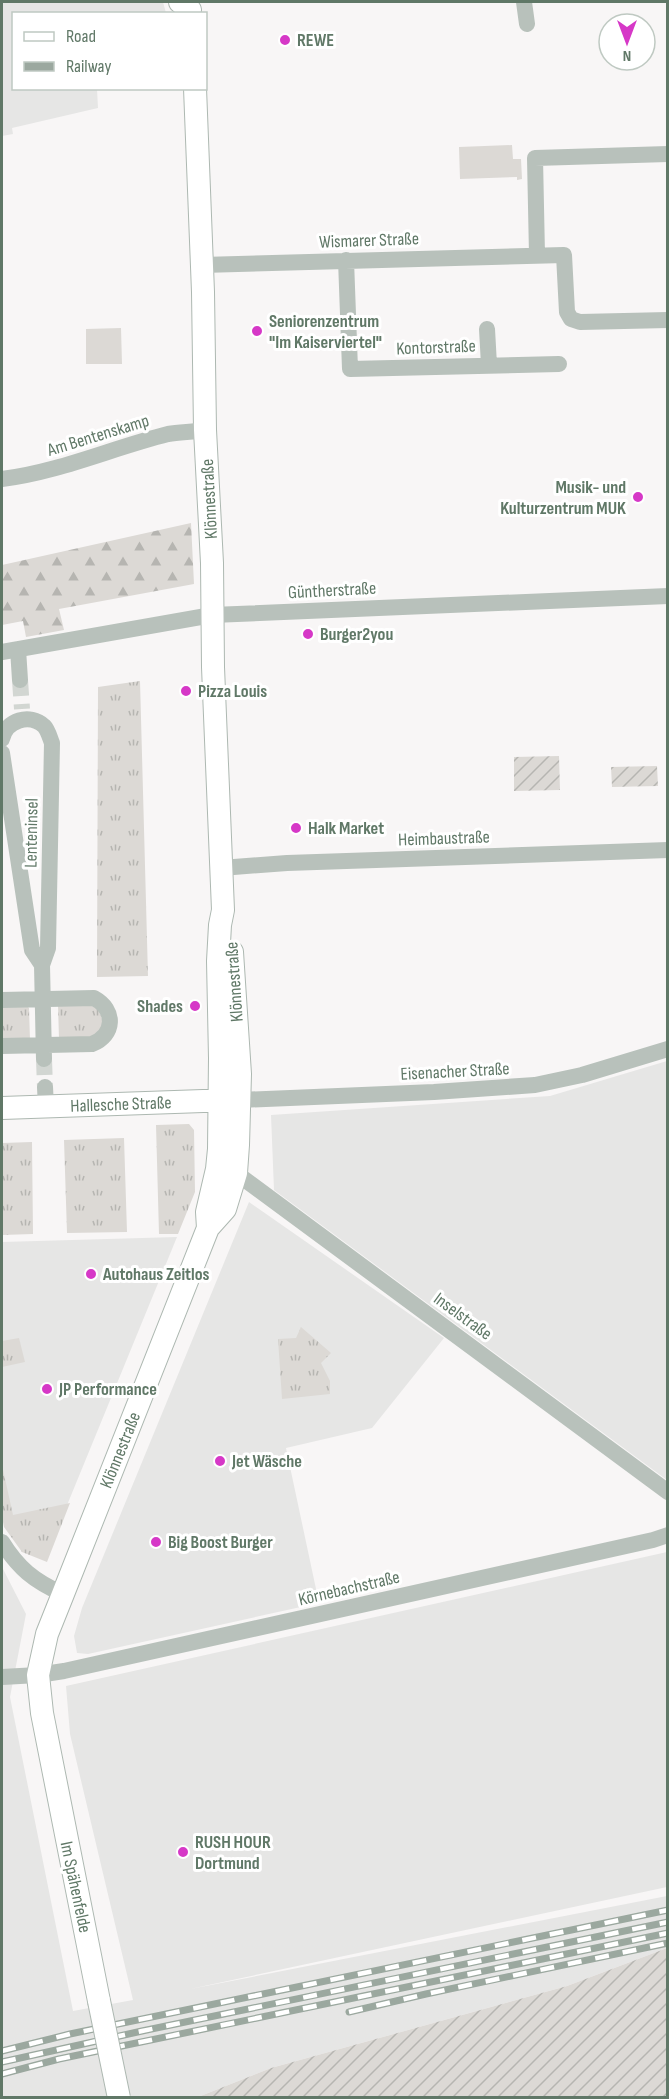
<svg xmlns="http://www.w3.org/2000/svg" width="669" height="2099" font-family="'Sofia Sans Condensed',sans-serif">
  <style>
    .built { fill: #e6e6e5 }
    .grass { fill: url(#grass-tufts) }
    .forest { fill: url(#forest-firs) }
    .park { fill: #dcd9d5 }
    .garden { fill: url(#garden-furrows) }
    .lines { fill: none; stroke-linecap: round; stroke-linejoin: round }
    .minor-tunnel { stroke: #d2d6d2; stroke-width: 16; stroke-dasharray: 16 8; stroke-linecap: butt }
    .secondary-casing { stroke: #adb8b1; stroke-width: 24 }
    .minor { stroke: #b8c1bb; stroke-width: 16 }
    .secondary { stroke: #fff; stroke-width: 22 }
    .rail-casing { stroke: #9ba89f; stroke-width: 7 }
    .rail { stroke: #fff; stroke-width: 4.5; stroke-dasharray: 14; stroke-linecap: butt }
    .secondary-bridge-casing { stroke: #adb8b1; stroke-width: 24; stroke-linecap: butt }
    .secondary-bridge { stroke: #fff; stroke-width: 22 }
    .poi-dot { fill: #d638c7; stroke: #fff; stroke-width: 2 }
    .labels { text-anchor: middle; stroke-width: 6; stroke-linejoin: round; paint-order: stroke }
    .poi-label { font-size: 18px; font-weight: bold; fill: #607867; stroke: #fff; text-anchor: start }
    .street-label { font-size: 18px; fill: #607867; stroke: #fff }
  </style>
  <defs>
    <pattern id="grass-tufts" width="24" height="20" patternUnits="userSpaceOnUse" patternTransform="scale(1.5)"><rect width="24" height="20" fill="#dcd9d5"/><path d="M3 7l-1-3M5 7V3M7 7l1-3M15 17l-1-3M17 17v-4M19 17l1-3" fill="none" stroke="#b6b5b1"/></pattern>
    <pattern id="forest-firs" width="22" height="20" patternUnits="userSpaceOnUse" patternTransform="scale(1.5)"><rect width="22" height="20" fill="#dcd9d5"/><path d="M5 1l3.5 6h-7zM16 11l3.5 6h-7z" fill="#b6b5b1"/></pattern>
    <pattern id="garden-furrows" width="10" height="10" patternUnits="userSpaceOnUse" patternTransform="scale(1.5)"><rect width="10" height="10" fill="#dcd9d5"/><path d="M-1 1l2-2M0 10L10 0M9 11l2-2" fill="none" stroke="#b6b5b1"/></pattern>
  </defs>
  <rect width="100%" height="100%" fill="#f8f6f6"/>
  <path class="built" d="M2 2H163L166 13 14 14V88L97 89 98 108 12 128 13 134 2 136Z
    M667 1061H668L667 1480 274 1190 271 1115 550 1096Z
    M249 1202 444 1338 372 1428 286 1448 319 1603 88 1654 77 1653 74 1636 82 1608Z
    M177 1237 47 1554 2 1503V1242Z
    M667 1552V1887L190 1989 667 1896V1948L567 1986 271 2068 198 2097H2V1567L26 1614 10 1697 73 2011 133 2000 70 1734 66 1686Z"/>
  <path class="grass" d="M140 681 148 976 97 977 98 687Z
    M25 1004 29 1008 30 1040 2 1042V1005Z
    M58 1005 97 1006 104 1024 95 1038 59 1039Z
    M189 1124 194 1130 195 1192 178 1234H159L156 1125Z
    M124 1138 127 1232 67 1233 64 1140Z
    M32 1142 33 1234 2 1235V1143Z
    M301 1327 331 1353 321 1363 330 1381V1394L282 1399 278 1339 296 1338Z
    M19 1338 25 1362 2 1367V1341Z
    M2 1465 13 1515 70 1503 47 1562 22 1552 4 1527 2 1517Z"/>
  <path class="forest" d="M191 523 194 584 59 609 64 630 26 637 23 621 2 625V565Z"/>
  <path class="park" d="M512 145 513 159H521L522 179 517 180V177L460 179 459 147Z
    M121 328 122 364H86V329Z"/>
  <path class="garden" d="M559 756 560 790 514 791V757Z
    M657 766 658 786 612 787 611 767Z
    M667 1948V2097H198L271 2068 567 1986Z"/>
  <g class="lines">
    <path class="minor-tunnel" d="M20 680 22 709
      M44 1059 45 1087"/>
    <defs>
      <path id="secondary" d="M180 2 190 10
        M195 88 203 292 205 430 212 563 213 667 223 910 220 925 218 961 220 1058 219 1149 217 1169 207 1212 208 1228
        M2 1108 232 1100
        M99 2001 42 1713 38 1675 47 1634 63 1594 208 1228 225 1209 236 1173 238 1145 240 1074 232 952"/>
    </defs>
    <use href="#secondary" class="secondary-casing"/>
    <path class="minor" d="M524 2 527 24
      M537 255 535 158 668 154
      M346 260 350 369 559 364
      M202 265 564 255 567 312 571 319 580 322 668 320
      M487 329 489 365
      M2 479C59 472 112 448 168 434 180 432 193 432 205 430
      M18 649 20 680
      M2 652 212 615 668 596
      M2 739C6 720 30 713 44 726 48 730 50 738 52 743L48 948 42 965 44 1059
      M2 753 32 950 42 965
      M221 868 287 863 668 850
      M2 1000 94 998C116 1010 115 1035 92 1044L2 1046
      M45 1087 46 1107
      M240 1100 434 1092 535 1085 582 1075 668 1049
      M236 1173 668 1492
      M2 1542C18 1568 34 1581 63 1594
      M2 1677 38 1675 64 1671 653 1540 668 1535"/>
    <use href="#secondary" class="secondary"/>
    <defs>
      <path id="rail" d="M349 2012 426 1994 668 1943
        M2 2051 70 2034 668 1910
        M2 2062 142 2031 668 1922
        M2 2074 59 2059 668 1933"/>
    </defs>
    <use href="#rail" class="rail-casing"/>
    <use href="#rail" class="rail"/>
    <defs>
      <path id="secondary-bridge" d="M99 2001 119 2098"/>
    </defs>
    <use href="#secondary-bridge" class="secondary-bridge-casing"/>
    <use href="#secondary-bridge" class="secondary-bridge"/>
  </g>
  <g class="poi-dot">
    <circle cx="285" cy="40" r="6"/>
    <circle cx="257" cy="331" r="6"/>
    <circle cx="638" cy="497" r="6"/>
    <circle cx="308" cy="634" r="6"/>
    <circle cx="186" cy="691" r="6"/>
    <circle cx="296" cy="828" r="6"/>
    <circle cx="195" cy="1006" r="6"/>
    <circle cx="91" cy="1274" r="6"/>
    <circle cx="47" cy="1389" r="6"/>
    <circle cx="220" cy="1461" r="6"/>
    <circle cx="156" cy="1542" r="6"/>
    <circle cx="183" cy="1852" r="6"/>
  </g>
  <g class="labels">
    <g class="poi-label">
      <text x="297" y="46">REWE</text>
      <text x="269" y="327">Seniorenzentrum<tspan x="269" dy="21">"Im Kaiserviertel"</tspan></text>
      <text x="626" y="493" text-anchor="end">Musik- und<tspan x="626" dy="21">Kulturzentrum MUK</tspan></text>
      <text x="320" y="640">Burger2you</text>
      <text x="198" y="697">Pizza Louis</text>
      <text x="308" y="834">Halk Market</text>
      <text x="183" y="1012" text-anchor="end">Shades</text>
      <text x="103" y="1280">Autohaus Zeitlos</text>
      <text x="59" y="1395">JP Performance</text>
      <text x="232" y="1467">Jet Wäsche</text>
      <text x="168" y="1548">Big Boost Burger</text>
      <text x="195" y="1848">RUSH HOUR<tspan x="195" dy="21">Dortmund</tspan></text>
    </g>
    <g class="street-label">
      <text transform="translate(369 240) rotate(-2)" y="6">Wismarer Straße</text>
      <text transform="translate(436 347) rotate(-2)" y="6">Kontorstraße</text>
      <text transform="translate(98 435) rotate(-17)" y="6">Am Bentenskamp</text>
      <text transform="translate(209 499) rotate(-93)" y="6">Klönnestraße</text>
      <text transform="translate(332 590) rotate(-3)" y="6">Güntherstraße</text>
      <text transform="translate(31 833) rotate(-89)" y="6">Lenteninsel</text>
      <text transform="translate(444 838) rotate(-2)" y="6">Heimbaustraße</text>
      <text transform="translate(234 982) rotate(-94)" y="6">Klönnestraße</text>
      <text transform="translate(455 1071) rotate(-3)" y="6">Eisenacher Straße</text>
      <text transform="translate(121 1104) rotate(-2)" y="6">Hallesche Straße</text>
      <text transform="translate(463 1316) rotate(36)" y="6">Inselstraße</text>
      <text transform="translate(120 1450) rotate(-68)" y="6">Klönnestraße</text>
      <text transform="translate(349 1588) rotate(-13)" y="6">Körnebachstraße</text>
      <text transform="translate(76 1887) rotate(78)" y="6">Im Spähenfelde</text>
    </g>
  </g>
  <rect width="669" height="2099" fill="none" stroke="#607867" stroke-width="6"/>
  <rect x="12" y="12" width="195" height="78" fill="#ffffff" stroke="#bfc9c2" stroke-width="1.5"/>
  <rect x="24" y="32" width="30" height="9" fill="#ffffff" stroke="#bfc9c2" stroke-width="1.5"/>
  <text x="66" y="42" font-size="18" fill="#607867">Road</text>
  <rect x="24" y="62" width="30" height="9" fill="#9ba89f" stroke="#bfc9c2" stroke-width="1.5"/>
  <text x="66" y="72" font-size="18" fill="#607867">Railway</text>
  <g transform="translate(627 42) rotate(180)"><circle r="28" fill="#ffffff" stroke="#bfc9c2" stroke-width="1.5"/>
  <path d="M0-4.5L10 22L0 15L-10 22Z" fill="#d638c7"/>
  <text y="-9" font-size="16" font-weight="bold" text-anchor="middle" fill="#607867">N</text>
  </g>
</svg>
